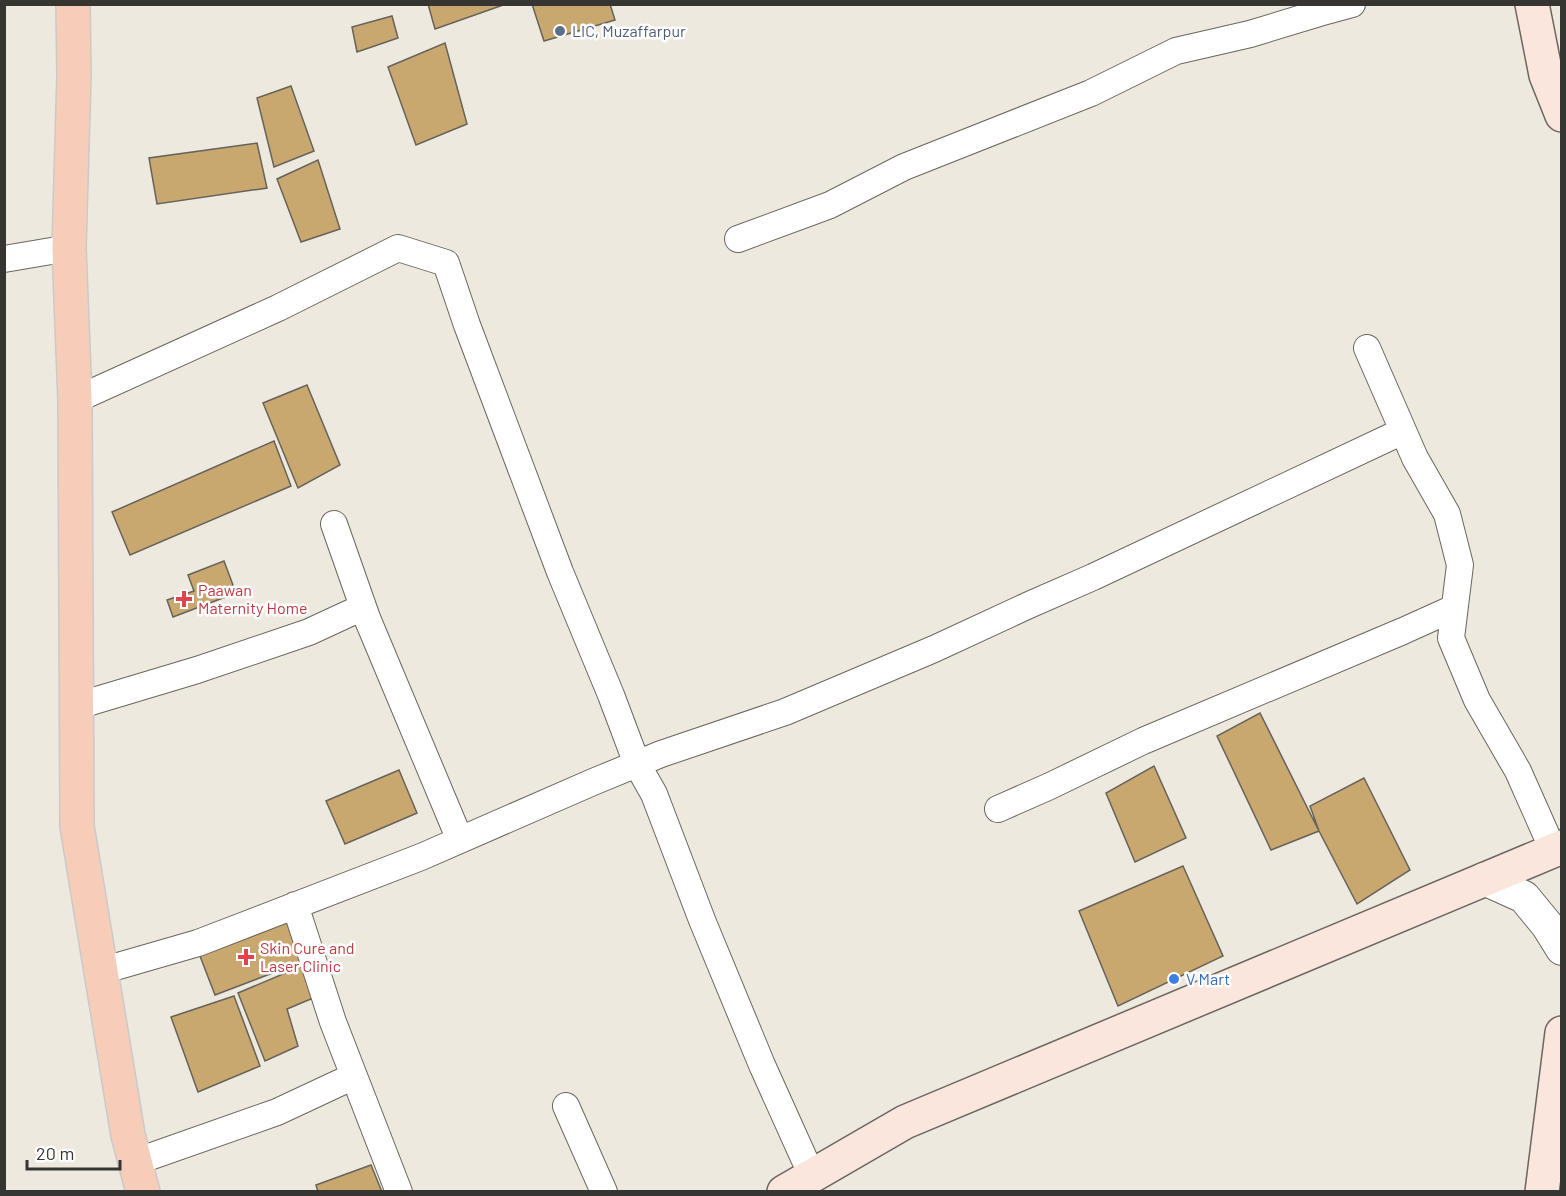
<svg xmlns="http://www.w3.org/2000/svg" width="1566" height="1196" font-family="Barlow,sans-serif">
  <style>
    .building { fill: #c8a86e; stroke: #67635a; stroke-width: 1.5 }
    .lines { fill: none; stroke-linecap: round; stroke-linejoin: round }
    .minor-casing { stroke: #6b665e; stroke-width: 28 }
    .tertiary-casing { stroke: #6b665e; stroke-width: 34 }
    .secondary-casing { stroke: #6b665e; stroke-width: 36 }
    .primary-casing { stroke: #cbcaca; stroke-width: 36 }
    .minor { stroke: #fff; stroke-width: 26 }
    .tertiary { stroke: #fff; stroke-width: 32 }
    .secondary { stroke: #fae6dc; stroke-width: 33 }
    .primary { stroke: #f5cdb8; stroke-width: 33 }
    .service-dot { fill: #5c6f8a; stroke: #fff; stroke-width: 2 }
    .health-dot { fill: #e0444e; stroke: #fff; stroke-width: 2 }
    .shop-dot { fill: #3f7fe0; stroke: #fff; stroke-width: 2 }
    .labels { text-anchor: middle; stroke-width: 5; stroke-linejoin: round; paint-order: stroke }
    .service-label { font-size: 16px; fill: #4e5e75; stroke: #fff; text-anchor: start }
    .health-label { font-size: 16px; fill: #be3a42; stroke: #fff; text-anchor: start }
    .shop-label { font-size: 16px; fill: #366cbe; stroke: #fff; text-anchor: start }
  </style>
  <rect width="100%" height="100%" fill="#eee9df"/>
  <path class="building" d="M428 4H506L435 29Z
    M532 4H610L615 20 544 41Z
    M392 16 398 38 357 52 352 27Z
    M445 43 467 124 416 145 388 67Z
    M291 86 314 151 274 167 257 98Z
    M257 143 267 188 157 204 149 158Z
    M318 160 340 229 301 242 277 179Z
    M307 385 340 465 298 488 263 403Z
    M274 441 291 486 130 555 112 512Z
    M224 561 236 593 173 617 167 600 194 591 188 575Z
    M1260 713 1319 831 1271 850 1217 736Z
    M1154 766 1186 838 1135 862 1106 793Z
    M399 770 417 813 345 844 326 801Z
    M1364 778 1410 870 1357 904 1319 831 1310 806Z
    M1183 866 1223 956 1118 1006 1079 911Z
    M287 916 304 961 215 995 198 951Z
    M309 963 318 996 287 1009 298 1046 265 1061 238 993Z
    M234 996 260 1066 198 1092 171 1017Z
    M371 1165 382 1192H318L316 1185Z"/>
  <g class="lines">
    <defs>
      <path id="minor" d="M738 239 830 205 904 167 1091 93 1176 51 1250 34 1319 13 1352 4
        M4 259 69 248
        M1367 348 1415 458 1447 514 1460 565 1451 638 1477 700 1518 771 1553 850
        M75 400 278 308 398 248 446 263 467 325 560 572 611 695 637 764 654 794 702 920 762 1065 812 1176
        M334 524 367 618 460 840
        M77 706 197 670 309 632 363 607
        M998 809 1050 786 1143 741 1403 631 1454 608
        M295 905 333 1022 399 1192
        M101 971 198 943 421 857 593 782 661 754 785 712 934 649 1029 605 1093 577 1403 431
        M566 1106 604 1192
        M135 1162 277 1112 354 1076"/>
      <path id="tertiary" d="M1484 879 1524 897 1547 925 1562 949"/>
      <path id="secondary" d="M1532 4 1546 75 1562 115
        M784 1192 905 1122 1562 847
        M1542 1192 1562 1033"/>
      <path id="primary" d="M73 4 74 75 69 248 75 400 77 826 128 1135 143 1192"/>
    </defs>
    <use href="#minor" class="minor-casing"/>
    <use href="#tertiary" class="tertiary-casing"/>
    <use href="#secondary" class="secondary-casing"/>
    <use href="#primary" class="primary-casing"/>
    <use href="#minor" class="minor"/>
    <use href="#tertiary" class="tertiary"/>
    <use href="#secondary" class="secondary"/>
    <use href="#primary" class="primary"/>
  </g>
  <circle class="service-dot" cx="560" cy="31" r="6"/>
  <g class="health-dot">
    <path d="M181 590h6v6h6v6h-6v6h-6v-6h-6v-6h6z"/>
    <path d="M243 948h6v6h6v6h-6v6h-6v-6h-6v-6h6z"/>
  </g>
  <circle class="shop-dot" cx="1174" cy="979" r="6"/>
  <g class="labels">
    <g class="service-label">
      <text x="572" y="37">LIC, Muzaffarpur</text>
    </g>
    <g class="health-label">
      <text x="198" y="596">Paawan<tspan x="198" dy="18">Maternity Home</tspan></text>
      <text x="260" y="954">Skin Cure and<tspan x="260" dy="18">Laser Clinic</tspan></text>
    </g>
    <g class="shop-label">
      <text x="1186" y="985">V Mart</text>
    </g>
  </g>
  <rect width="1566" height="1196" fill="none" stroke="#373532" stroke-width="12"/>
  <path d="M27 1160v9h93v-9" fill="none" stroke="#373532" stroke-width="3"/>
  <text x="36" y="1160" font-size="18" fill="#373532" stroke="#ffffff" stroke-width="4.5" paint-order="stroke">20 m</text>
</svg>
